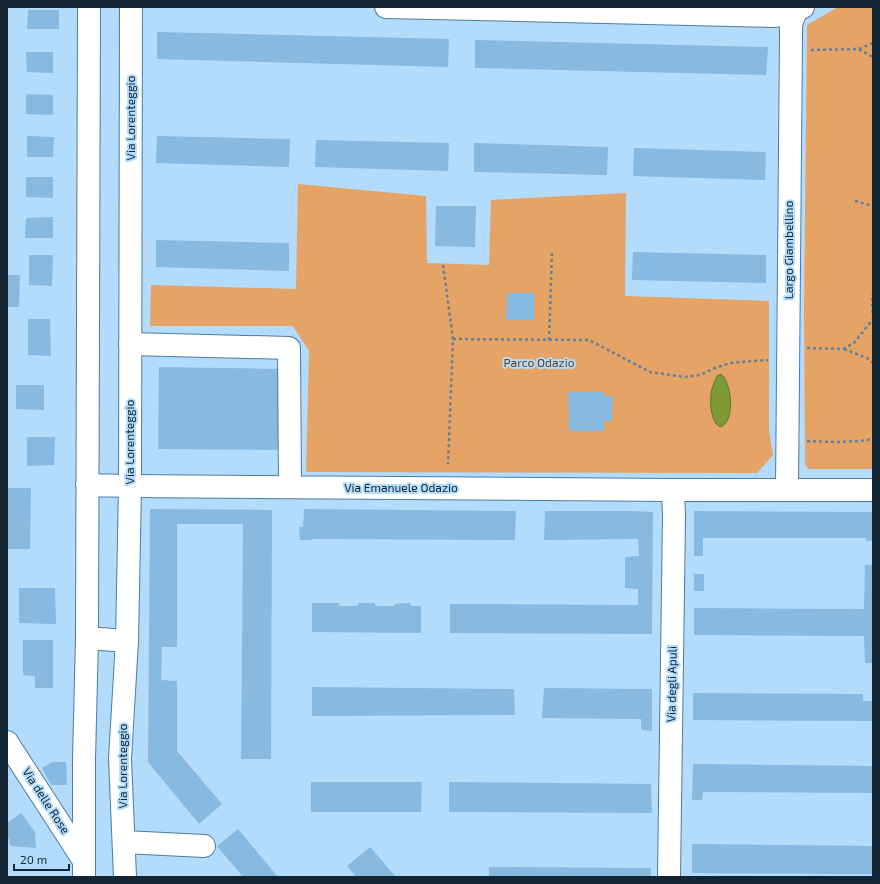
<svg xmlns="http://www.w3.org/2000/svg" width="880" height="884" font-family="'Exo 2',sans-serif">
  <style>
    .green { fill: #e5a365 }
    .water { fill: #7f9a35; stroke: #5e7735 }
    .building { fill: #87b9e1 }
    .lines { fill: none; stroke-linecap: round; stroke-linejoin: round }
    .minor-casing { stroke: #4b7ca1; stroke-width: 24 }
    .major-casing { stroke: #4b7ca1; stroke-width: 24 }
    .path { stroke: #628099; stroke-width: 2.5; stroke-dasharray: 3 3; stroke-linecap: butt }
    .minor { stroke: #fff; stroke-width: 22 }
    .major { stroke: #fff; stroke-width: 22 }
    .labels { text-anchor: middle; stroke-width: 4; stroke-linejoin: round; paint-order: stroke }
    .street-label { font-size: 12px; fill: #112535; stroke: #b3dbfc }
    .park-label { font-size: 12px; fill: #643d14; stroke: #b3dbfc }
  </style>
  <rect width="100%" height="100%" fill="#b3dbfc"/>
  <path class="green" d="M838 7H873V469H808L805 464 804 309 807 25Z
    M298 184 426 196 427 263 489 265 491 200 626 193 625 296 769 301V431L773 455 757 473 306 472 309 351 293 326H150L151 285 296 289Z"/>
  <path class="water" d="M721 374C732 383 736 422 720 427 711 422 710 405 711 395 711 388 715 382 717 376Z"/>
  <path class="building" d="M28 10H59V29H27Z
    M157 32 449 39 448 67 157 59Z
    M475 40 768 47 766 75 475 68Z
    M26 52H53V73L27 72Z
    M26 94 53 95V115L26 114Z
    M27 136 54 137 53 157H27Z
    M157 136 290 139 289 167 156 163Z
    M316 140 449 143 448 171 315 167Z
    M474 143 608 147 607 175 474 172Z
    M634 148 766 152 765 180 633 176Z
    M26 177H53V198L26 197Z
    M436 206H476L475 247 435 246Z
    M53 217V238H25L26 218Z
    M156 240 289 243V271L156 267Z
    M633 252 766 255V283L632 280Z
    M29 255H53L52 286 29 285Z
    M7 275H20L19 307H7Z
    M507 293H534V320H506Z
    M28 319H50L51 356 28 355Z
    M159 367 281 369V450L158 449Z
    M16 385H44V410L16 409Z
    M568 392H604V396H613L612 421H604V431H569Z
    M27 437H55L54 465 27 466Z
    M7 488H31L30 549H7Z
    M150 509 272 510 271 759H241L243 524H177V647H162L161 680 177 681V751L222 804 199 824 148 762Z
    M304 509 516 511 515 540 312 539 310 540H300L299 527H303Z
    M545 511H634L653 512 652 634 450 633V604L638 605V589L625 588V557L639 556 638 539 544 540Z
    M694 511 873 512V541H866V538H703V556H694Z
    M865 565H873V663H865L864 636 694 635V608L864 609Z
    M694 574H704V591H694Z
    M19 588H55L56 624 19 623Z
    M312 603H339V606H358V603H375V606H394V604L410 603 411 606H421V633L312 632Z
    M23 640H53V688H35V676L23 675Z
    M312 687 514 689 515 715 312 716Z
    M544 688 652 689V731L642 730 641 728V719L542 718Z
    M693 693 863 694V701H873V721L693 720Z
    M52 762H66L67 785H51L42 768Z
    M693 764 873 766V793L703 792 702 800H692Z
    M311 782H422L421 812H311Z
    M449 782 651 784 652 813 449 812Z
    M21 813 35 832 36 848 10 846 9 839 7 837V823Z
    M238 829 278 877H243L217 846Z
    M692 844 873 846V874L692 873Z
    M370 847 396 877H356L347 866Z
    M489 867 651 868V877H489Z"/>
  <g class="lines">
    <defs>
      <path id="minor" d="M386 7 775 16 796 11 803 7
        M130 344 289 348 290 487
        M130 486 673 490H873
        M787 490 791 37V24L796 11
        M7 742 84 861
        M124 842 204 846
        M669 877 674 516 673 490"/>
      <path id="major" d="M87 485 130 486
        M87 638 127 641
        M84 877V759L87 638 89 7
        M125 877 120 759 127 641 130 486 131 7"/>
    </defs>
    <use href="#minor" class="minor-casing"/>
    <use href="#major" class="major-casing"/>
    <path class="path" d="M859 49 873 43
      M811 50 858 49 873 57
      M855 201 873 206
      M443 265 453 339 448 464
      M873 292 872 303 873 317
      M453 339 589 340 650 372 685 377 700 375 715 368 730 363 768 360
      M549 340 552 252
      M807 348 843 349 854 343 873 319
      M844 349 867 358 873 363
      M807 441C829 442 851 443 873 439"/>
    <use href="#minor" class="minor"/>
    <use href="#major" class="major"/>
  </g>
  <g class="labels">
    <g class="street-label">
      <text transform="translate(131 118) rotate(-90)" y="4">Via Lorenteggio</text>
      <text transform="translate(789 250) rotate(-90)" y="4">Largo Giambellino</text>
      <text transform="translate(130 442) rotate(-90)" y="4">Via Lorenteggio</text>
      <text x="401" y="492">Via Emanuele Odazio</text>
      <text transform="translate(672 684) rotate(-89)" y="4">Via degli Apuli</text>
      <text transform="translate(123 766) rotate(-90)" y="4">Via Lorenteggio</text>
      <text transform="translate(46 801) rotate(57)" y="4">Via delle Rose</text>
    </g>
    <g class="park-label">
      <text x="539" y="367">Parco Odazio</text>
    </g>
  </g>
  <rect width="880" height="884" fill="none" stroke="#112535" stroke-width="16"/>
  <path d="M14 864v6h55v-6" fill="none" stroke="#112535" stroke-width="2"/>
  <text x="20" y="864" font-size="12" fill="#112535" stroke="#b3dbfc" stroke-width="3" paint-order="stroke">20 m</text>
</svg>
